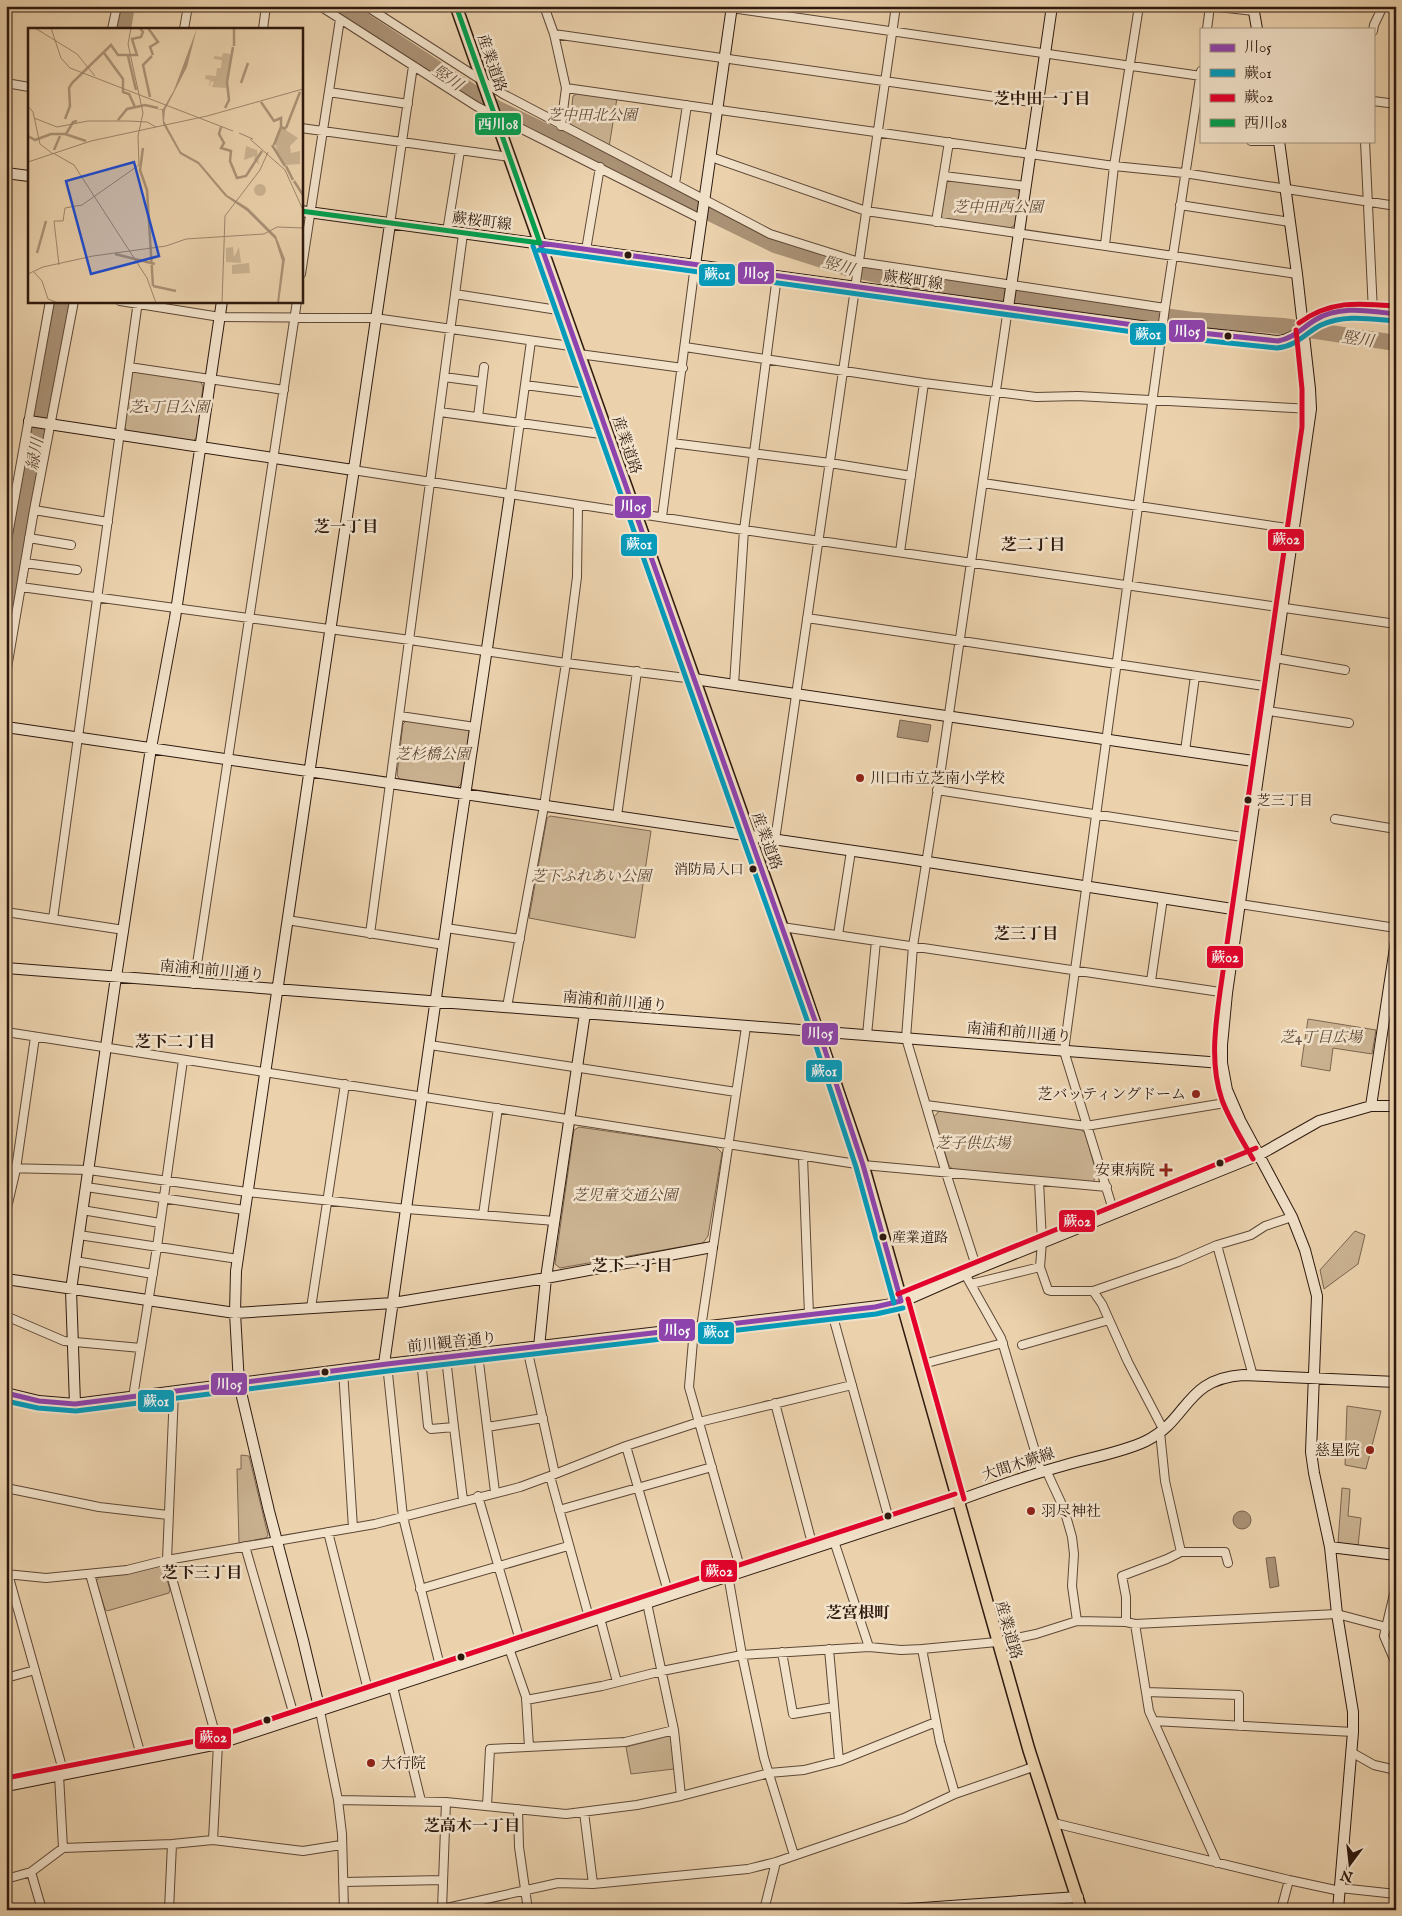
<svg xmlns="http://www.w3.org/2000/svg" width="1402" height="1916" font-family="'IM FELL English','Noto Serif JP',serif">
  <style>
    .green { fill: #cbb392; stroke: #7c6650 }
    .water { fill: #ab9377; stroke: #79624d }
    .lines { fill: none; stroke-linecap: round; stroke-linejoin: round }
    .river { stroke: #ab9377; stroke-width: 16 }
    .street-casing { stroke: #5d4736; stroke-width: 10 }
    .secondary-casing { stroke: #2e190f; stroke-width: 12 }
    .primary-casing { stroke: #2e190f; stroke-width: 14 }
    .street { stroke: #f2e2ca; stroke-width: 8 }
    .secondary { stroke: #f2e2ca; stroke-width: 10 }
    .primary { stroke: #ebd2ad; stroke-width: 11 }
    .bus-1-casing { stroke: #f2e2ca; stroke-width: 9 }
    .bus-2-casing { stroke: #f2e2ca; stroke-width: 9 }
    .bus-3-casing { stroke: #f2e2ca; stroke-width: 9 }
    .bus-4-casing { stroke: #f2e2ca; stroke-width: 9 }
    .bus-1 { stroke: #8e44ad; stroke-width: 5 }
    .bus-2 { stroke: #059bbb; stroke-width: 5 }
    .bus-3 { stroke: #e4002b; stroke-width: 5 }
    .bus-4 { stroke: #029f4e; stroke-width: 5 }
    .bus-dot { fill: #2e190f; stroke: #f2e2ca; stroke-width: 2 }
    .poi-dot { fill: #8f2418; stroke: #f2e2ca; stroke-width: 2 }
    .labels { text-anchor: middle; stroke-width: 5; stroke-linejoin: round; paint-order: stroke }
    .bus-label { font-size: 14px; fill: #2e190f; stroke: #f2e2ca; text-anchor: start }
    .street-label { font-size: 15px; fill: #2e190f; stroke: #f2e2ca }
    .park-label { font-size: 15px; font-style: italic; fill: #5d4736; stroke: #f2e2ca }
    .poi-label { font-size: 15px; fill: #2e190f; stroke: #f2e2ca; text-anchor: start }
    .water-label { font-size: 16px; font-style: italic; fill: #604a39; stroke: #f2e2ca }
    .neighbourhood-label { font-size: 16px; font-weight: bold; fill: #2e190f; stroke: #f2e2ca }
    .inset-river { fill: none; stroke: #ab9377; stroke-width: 2.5 }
    .inset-road { fill: none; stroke: #9f886e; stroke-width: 1 }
    .view { fill: #1d4ed8; fill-opacity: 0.15; stroke: #1d4ed8; stroke-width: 2.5 }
    .inset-edge { fill: none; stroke: #2e190f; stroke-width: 2.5 }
    .line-badge { stroke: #f2e2ca; stroke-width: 2 }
    .badge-label { font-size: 14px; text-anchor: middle; font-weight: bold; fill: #fff }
  </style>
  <rect width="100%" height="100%" fill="#ebd2ad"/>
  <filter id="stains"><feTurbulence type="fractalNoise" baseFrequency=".004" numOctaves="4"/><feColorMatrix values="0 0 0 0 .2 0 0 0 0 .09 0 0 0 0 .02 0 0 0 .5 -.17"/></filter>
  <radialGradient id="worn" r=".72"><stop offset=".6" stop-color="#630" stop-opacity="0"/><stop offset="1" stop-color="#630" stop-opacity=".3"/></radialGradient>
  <path class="green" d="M579 93 617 98 609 147 573 128 570 123 573 96Z
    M950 179 1017 189 1020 193 1016 224 1009 229 943 219 941 215 947 181Z
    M135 371 200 381 203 386 197 437 192 442 127 431 123 425 132 373Z
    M407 720 467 730 470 732 461 784 456 789 400 780 397 775 403 724Z
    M550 816 651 831 635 938 529 918 547 818Z
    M1308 1019 1376 1030 1372 1054 1333 1048 1330 1071 1301 1066Z
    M939 1111 1080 1129 1085 1133 1097 1175 1093 1182 954 1170 949 1166 934 1117Z
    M579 1127 716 1147 722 1153 708 1236 703 1243 560 1268 555 1264 574 1130Z
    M1355 1231 1365 1235 1358 1264 1324 1289 1320 1270Z
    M1347 1406 1381 1411 1366 1469 1345 1465Z
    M241 1455 249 1456 268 1535 266 1538 239 1543 237 1469H241Z
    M1342 1488 1350 1489 1348 1516 1361 1518 1358 1546 1338 1543Z
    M160 1566 164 1568 170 1590 169 1593 107 1611 105 1609 96 1581 99 1577 127 1574Z
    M669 1736 672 1738 674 1769 631 1774 626 1747Z"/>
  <path class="water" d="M900 720 931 725 928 742 897 737Z
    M1233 1520a9 9 0 1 1 18 0a9 9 0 1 1-18 0Z
    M1275 1557 1279 1586 1270 1588 1266 1558Z"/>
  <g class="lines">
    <path class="river" d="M342 6 496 108 624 169 683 200 775 245 851 269 908 282 1193 320 1283 326 1396 343
      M123 29 127 6
      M6 606 61 301"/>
    <defs>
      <path id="street" d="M320 6 476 106 701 219
        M366 6 503 94 770 234 859 262 1165 308
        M544 6 554 34 566 88 561 126
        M717 6 1201 76
        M1209 6 1254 11
        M112 29 117 6
        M184 29 188 6
        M263 29 266 6
        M1207 29 1210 6
        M1373 31 1374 25 1383 6
        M554 34 1038 103
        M6 83 29 87
        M566 88 1114 166 1184 173 1396 206
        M329 92 408 104
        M1373 101 1396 104
        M301 128 510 157
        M1251 141H1279
        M1365 141 1373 312
        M711 157 866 211 1297 274
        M944 176 1026 186
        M675 184 687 105
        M1180 205 1290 222
        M936 222 949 142
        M390 224 413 66
        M447 232 460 151
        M1105 245 1114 166 1139 6
        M586 250 600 167
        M301 274 340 19
        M455 294 564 311
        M120 301 220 317 375 318 577 347
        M685 347 924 383 1036 397 1078 396 1311 409
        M579 354 683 368
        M129 367 284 390
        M444 377 482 382
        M525 385 594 394
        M440 412 608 435
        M478 417 484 367
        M672 443 830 463 911 476
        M353 470 744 530 1396 624
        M983 483 1294 529
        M510 494 531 341
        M34 510 108 522
        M662 517 695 265
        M29 538 71 545
        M6 546 50 301
        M900 552 924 383
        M25 563 77 570
        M21 587 410 640 566 663 694 679
        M807 618 1271 687
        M1275 658 1345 670
        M6 674 34 510 74 301
        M734 685 744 530 777 276
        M1268 711 1349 723
        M400 716 475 727
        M1185 751 1195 676
        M937 790 1249 838
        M617 816 637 671
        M1335 819 1396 829
        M775 840 896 6
        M1240 904 1396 928
        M6 912 124 930
        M53 919 138 301
        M287 920 444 945
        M782 927 1227 993
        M446 928 520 939
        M370 934 463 234
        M838 935 851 851
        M1151 981 1163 898
        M194 984 297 301
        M507 1007 544 806 566 663 577 577 578 505
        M6 1032 863 1165 1107 1187
        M867 1035 876 941
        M430 1045 736 1092
        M926 1105 1086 1126 1231 1102
        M803 1157 809 1315
        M6 1168 89 1170 247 1192 407 1209 555 1221
        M1039 1181 1042 1242 1040 1267 1048 1290 1051 1291H1093L1178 1262 1217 1245 1251 1235 1265 1226 1292 1217
        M86 1187 244 1210
        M82 1210 160 1223
        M6 1212 16 1169 35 1037
        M1114 1213 1064 1051 1165 308 1201 71
        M483 1215 498 1108
        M79 1235 238 1259
        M1217 1245 1253 1376
        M75 1261 153 1274
        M977 1269 946 1173 906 1038 913 946 941 769 1008 308
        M965 1274 1001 1338 1041 1471
        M971 1284 1040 1267
        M1093 1291 1102 1304 1128 1362 1163 1429
        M311 1308 345 1084
        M832 1313 890 1523
        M6 1316 64 1341 141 1348
        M701 1328 746 1027
        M694 1329 689 1387 741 1571
        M1022 1345 1109 1320
        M527 1348 555 1474
        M478 1354 495 1492
        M421 1360 428 1426 431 1429 454 1427 446 1358
        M387 1364 403 1517 441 1670
        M919 1365 1003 1343
        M343 1370 353 1528
        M174 1392 167 1560 218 1744 213 1840
        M133 1397 157 1247 183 1060
        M775 1403 813 1547
        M454 1427 463 1500
        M487 1427 543 1418
        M1160 1432 1165 1481 1181 1552
        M626 1446 669 1595
        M1046 1470 1064 1509 1072 1537 1074 1554 1072 1586 1077 1621
        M550 1476 590 1621
        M6 1488 99 1507 168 1515
        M478 1496 521 1644
        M559 1510 712 1467
        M328 1532 369 1694
        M834 1541 869 1647
        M245 1546 295 1719
        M6 1574 46 1578 127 1570 167 1560 375 1524 520 1487 550 1476 626 1446 699 1422 852 1385
        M8 1574 64 1774
        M90 1574 142 1759
        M728 1575 742 1655 764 1758 794 1855
        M1396 1586 1384 1636 1396 1664
        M420 1589 568 1546
        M600 1618 617 1682
        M1126 1622V1597L1122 1576 1167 1559 1181 1552H1225L1228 1563
        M1135 1624 1149 1711 1217 1863
        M509 1648 526 1697 529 1747
        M829 1649 839 1761
        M922 1649 940 1742 955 1794
        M782 1652 793 1714 834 1707
        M6 1678 35 1670
        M393 1687 421 1801
        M1146 1692 1239 1695V1726
        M526 1700 602 1686 662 1671 742 1655 869 1647 901 1650 922 1649 997 1642 1036 1634 1077 1621 1126 1622 1135 1624 1337 1614 1386 1627H1396
        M320 1711 338 1800 342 1834 344 1910
        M1154 1721 1353 1732
        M1351 1752 1374 1765 1396 1770
        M59 1775 63 1848
        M681 1796 769 1773 804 1770 839 1761 936 1722
        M338 1800 446 1802 566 1814 637 1805 681 1796 674 1730 647 1603
        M446 1802 442 1909 558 1883 593 1884 748 1869 776 1862 904 1818 955 1794 1033 1767
        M487 1806 490 1749 625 1742 674 1730
        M518 1809 519 1847 528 1910
        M584 1812 593 1884
        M1054 1823 1289 1880 1340 1891
        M31 1872 42 1910
        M6 1879 31 1872 63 1848 172 1844 213 1840 303 1851 341 1845
        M343 1882 443 1880
        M1340 1888 1396 1894
        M169 1910 172 1844
        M764 1910 776 1862
        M1281 1910 1289 1880"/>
      <path id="secondary" d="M1253 6 1257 29
        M1279 141 1297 274 1310 389 1311 409 1227 993 1222 1045V1063L1227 1090 1240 1120 1292 1217 1305 1250 1317 1296 1311 1452 1314 1473 1330 1547 1337 1614 1353 1712V1732L1338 1910
        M6 173 29 176
        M301 211 1163 329 1278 341C1298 339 1302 326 1318 318 1342 306 1370 311 1396 314
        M695 265 732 6
        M1008 308 1052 6
        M29 421 353 470
        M694 679 1260 762
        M6 727 902 858 1239 910
        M6 968 1222 1063
        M1371 1106 1396 941
        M6 1279 235 1313 393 1303 546 1278 712 1247
        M539 1347 546 1278 585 1013
        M384 1364 459 836 510 494
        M6 1393 39 1401 75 1404 387 1364 887 1305 911 1298 977 1269 1259 1155 1319 1121 1371 1106H1396
        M75 1404 71 1290 116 977 151 748 175 618 222 301
        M1330 1547 1396 1555
        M320 1711 303 1640 269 1511 239 1384 235 1313 236 1271 390 224
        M6 1786 218 1744 957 1501C992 1488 1026 1476 1062 1466 1088 1458 1121 1453 1146 1441 1189 1420 1184 1379 1243 1375L1396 1382
        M894 1910 1078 1897"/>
      <path id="primary" d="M456 6 782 927 863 1165 1029 1750 1081 1910"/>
    </defs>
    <use href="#street" class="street-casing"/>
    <use href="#secondary" class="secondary-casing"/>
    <use href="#primary" class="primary-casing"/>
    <use href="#street" class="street"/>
    <use href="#secondary" class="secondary"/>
    <use href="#primary" class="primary"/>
    <defs>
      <path id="bus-1" d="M540 243 819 1032 863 1165 901 1301
        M540 243 1163 329 1278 341C1294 338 1302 328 1315 320 1339 305 1369 311 1396 314
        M6 1393 39 1401 75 1404 387 1364 875 1307 901 1301"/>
      <path id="bus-2" d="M533 246 812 1034 856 1167 894 1303
        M539 250 1162 336 1277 348C1297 346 1305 333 1321 325 1344 314 1371 319 1395 321
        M6 1401 38 1408 76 1411 388 1371 876 1314 903 1308"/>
      <path id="bus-3" d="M1299 323C1330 300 1359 303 1396 306
        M1253 1159C1242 1140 1230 1121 1222 1100 1210 1065 1215 1028 1220 992L1302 427V389L1296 330
        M898 1294 1256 1148
        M908 1299 964 1499
        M6 1778 216 1737 955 1494"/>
      <path id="bus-4" d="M456 6 540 243
        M301 211 540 243"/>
    </defs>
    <use href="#bus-1" class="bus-1-casing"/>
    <use href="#bus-2" class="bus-2-casing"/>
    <use href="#bus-3" class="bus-3-casing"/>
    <use href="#bus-4" class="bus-4-casing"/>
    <use href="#bus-1" class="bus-1"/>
    <use href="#bus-2" class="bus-2"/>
    <use href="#bus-3" class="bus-3"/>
    <use href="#bus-4" class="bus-4"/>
  </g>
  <g class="bus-dot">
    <circle cx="628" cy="255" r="4.5"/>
    <circle cx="1228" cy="336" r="4.5"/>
    <circle cx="1248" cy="800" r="4.5"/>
    <circle cx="753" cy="869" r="4.5"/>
    <circle cx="1220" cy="1163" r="4.5"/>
    <circle cx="883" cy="1237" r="4.5"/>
    <circle cx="325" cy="1372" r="4.5"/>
    <circle cx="888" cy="1516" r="4.5"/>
    <circle cx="461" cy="1657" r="4.5"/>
    <circle cx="267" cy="1720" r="4.5"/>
  </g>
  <g class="poi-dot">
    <circle cx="860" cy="778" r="5"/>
    <circle cx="1196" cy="1094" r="5"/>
    <path d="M1163.5 1162.5h5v5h5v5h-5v5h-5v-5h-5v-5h5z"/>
    <circle cx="1370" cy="1450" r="5"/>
    <circle cx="1031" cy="1511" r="5"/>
    <circle cx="371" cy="1763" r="5"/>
  </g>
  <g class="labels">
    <g class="bus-label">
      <text x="1257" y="805">芝三丁目</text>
      <text x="744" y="874" text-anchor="end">消防局入口</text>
      <text x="892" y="1242">産業道路</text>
    </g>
    <g class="street-label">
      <text transform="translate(492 63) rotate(71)" y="5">産業道路</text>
      <text transform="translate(482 221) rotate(7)" y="5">蕨桜町線</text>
      <text transform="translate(913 280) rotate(8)" y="5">蕨桜町線</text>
      <text transform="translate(627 445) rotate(71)" y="5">産業道路</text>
      <text transform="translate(767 841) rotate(70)" y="5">産業道路</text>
      <text transform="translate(212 970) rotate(5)" y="5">南浦和前川通り</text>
      <text transform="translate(615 1001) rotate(5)" y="5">南浦和前川通り</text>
      <text transform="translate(1019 1032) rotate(5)" y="5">南浦和前川通り</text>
      <text transform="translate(452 1342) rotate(-6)" y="5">前川観音通り</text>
      <text transform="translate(1018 1464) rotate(-18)" y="5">大間木蕨線</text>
      <text transform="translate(1009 1630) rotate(74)" y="5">産業道路</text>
    </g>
    <g class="park-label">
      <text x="592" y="120">芝中田北公園</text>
      <text x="998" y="212">芝中田西公園</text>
      <text x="169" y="412">芝1丁目公園</text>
      <text x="433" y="759">芝杉橋公園</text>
      <text x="591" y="881">芝下ふれあい公園</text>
      <text x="1321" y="1042">芝4丁目広場</text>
      <text x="973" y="1148">芝子供広場</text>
      <text x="625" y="1200">芝児童交通公園</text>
    </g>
    <g class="poi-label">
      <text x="870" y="783">川口市立芝南小学校</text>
      <text x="1186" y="1099" text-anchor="end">芝バッティングドーム</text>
      <text x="1155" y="1175" text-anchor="end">安東病院</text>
      <text x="1360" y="1455" text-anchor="end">慈星院</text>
      <text x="1041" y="1516">羽尽神社</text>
      <text x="381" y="1768">大行院</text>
    </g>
    <g class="water-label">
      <text transform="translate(448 77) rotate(34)" y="6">竪川</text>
      <text transform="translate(839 265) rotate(16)" y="6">竪川</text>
      <text transform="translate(1358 338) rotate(9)" y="6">竪川</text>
      <text transform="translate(34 454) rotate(-80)" y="6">緑川</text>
    </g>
    <g class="neighbourhood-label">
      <text x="1042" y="104">芝中田一丁目</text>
      <text x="346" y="532">芝一丁目</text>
      <text x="1033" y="550">芝二丁目</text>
      <text x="1026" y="939">芝三丁目</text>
      <text x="175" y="1047">芝下二丁目</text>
      <text x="632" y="1271">芝下一丁目</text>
      <text x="202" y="1578">芝下三丁目</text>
      <text x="858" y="1618">芝宮根町</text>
      <text x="472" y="1831">芝高木一丁目</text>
    </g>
  </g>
  <g transform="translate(28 28)">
    <rect width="275" height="275" fill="#ebd2ad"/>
    <path d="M195 25 203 26 198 60 184 59 186 54 183 53 182 58H181L182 52 177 51 178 47 188 48 189 40H193L194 32 186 31V28L194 29ZM253 99 270 110 262 118 263 125 272 123V136L258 137 250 129 247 111ZM218 118 229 122 231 137 226 131 227 128 216 132ZM226 162a6 6 0 1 1 12 0a6 6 0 1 1-12 0ZM205 219 206 229 211 219 213 235 198 234V220ZM221 235 222 245 204 246V237Z" fill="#cbb392"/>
    <path d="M169 0 159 39 137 82 136 93 153 124 171 134 199 167 220 180 248 208 257 231 251 275H249L254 233 247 211 219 183 197 168 170 136 152 126 135 96 134 82 129 81H135L146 62Z" fill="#ab9377"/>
    <path class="inset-river" d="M120 0 130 14 122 19 125 27M206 18V0M76 25 95 51V64L101 66 107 79M100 28 108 62M213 55 220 35M122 69 115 37 124 28M233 74 246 93 253 90V99M197 80 201 72 199 54 205 19M37 91 42 78 41 60 44 55 83 17 90 27H109L104 11 113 9 115 4 112 0M90 92 99 81 117 77 130 80M193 99 191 106 196 115 193 120 203 123 202 133 209 150 218 148 234 123M258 100 272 64M38 106 45 94 49 93M0 108 7 112 23 106H37L58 113M244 117 257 138M246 117 253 99 258 101M115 120 112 142 119 162 125 258M26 122 32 108M258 138 265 152M266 153 275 167M9 225 18 193M87 226 127 236M125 258 148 263"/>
    <path class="inset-road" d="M7 0 49 26 67 48M23 0 33 30 42 40 205 103M0 78 5 84 12 116 25 126M6 90 29 99 60 93H101L119 94 128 99M211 105 225 111M222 111 257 142 275 182M25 125 46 137 119 250 128 275M0 134 63 113 179 88 275 61M275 183V211M31 237 26 193H35L37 180 54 177 111 137 110 108 115 85 100 16 103 0M6 244 14 253 20 271 30 275M0 246 15 239 65 228 138 218 158 211 236 206 249 199 275 200M194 275 197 188 232 142 240 124"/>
    <path class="view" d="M106 134 131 228 63 246 38 153Z"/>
    <rect width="275" height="275" class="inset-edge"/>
  </g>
  <g class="line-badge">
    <rect x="474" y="112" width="48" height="24" rx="5" fill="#029f4e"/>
    <rect x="737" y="261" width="38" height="24" rx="5" fill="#8e44ad"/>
    <rect x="698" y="263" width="38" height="24" rx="5" fill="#059bbb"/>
    <rect x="1168" y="319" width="38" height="24" rx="5" fill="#8e44ad"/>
    <rect x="1129" y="322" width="38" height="24" rx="5" fill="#059bbb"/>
    <rect x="614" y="495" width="38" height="24" rx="5" fill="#8e44ad"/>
    <rect x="1267" y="528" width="38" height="24" rx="5" fill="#e4002b"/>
    <rect x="620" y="533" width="38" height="24" rx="5" fill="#059bbb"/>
    <rect x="1206" y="945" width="38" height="24" rx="5" fill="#e4002b"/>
    <rect x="801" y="1022" width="38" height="24" rx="5" fill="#8e44ad"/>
    <rect x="805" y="1059" width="38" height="24" rx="5" fill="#059bbb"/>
    <rect x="1058" y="1209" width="38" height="24" rx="5" fill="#e4002b"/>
    <rect x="658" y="1318" width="38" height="24" rx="5" fill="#8e44ad"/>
    <rect x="697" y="1321" width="38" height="24" rx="5" fill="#059bbb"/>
    <rect x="210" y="1372" width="38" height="24" rx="5" fill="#8e44ad"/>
    <rect x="137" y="1389" width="38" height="24" rx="5" fill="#059bbb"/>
    <rect x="700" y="1559" width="38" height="24" rx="5" fill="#e4002b"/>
    <rect x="194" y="1726" width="38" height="24" rx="5" fill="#e4002b"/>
  </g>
  <g class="badge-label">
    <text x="498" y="129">西川08</text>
    <text x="756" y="278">川05</text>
    <text x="717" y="279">蕨01</text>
    <text x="1187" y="336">川05</text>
    <text x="1148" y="339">蕨01</text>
    <text x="633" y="511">川05</text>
    <text x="1286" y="544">蕨02</text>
    <text x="639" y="549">蕨01</text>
    <text x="1225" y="962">蕨02</text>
    <text x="820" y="1038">川05</text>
    <text x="824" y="1076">蕨01</text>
    <text x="1077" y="1226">蕨02</text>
    <text x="677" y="1335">川05</text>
    <text x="716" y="1337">蕨01</text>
    <text x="229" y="1389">川05</text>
    <text x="156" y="1406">蕨01</text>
    <text x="719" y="1576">蕨02</text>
    <text x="213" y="1742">蕨02</text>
  </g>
  <rect width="1402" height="1916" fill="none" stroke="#ebd2ad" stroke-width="25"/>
  <rect x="8" y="8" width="1387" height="1901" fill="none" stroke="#2e190f" stroke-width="2.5"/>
  <rect x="12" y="12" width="1377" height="1891" fill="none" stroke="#2e190f"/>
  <rect x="1200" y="28" width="175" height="115" fill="#f2e2ca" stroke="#a4927f"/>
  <rect x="1210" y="44" width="25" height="8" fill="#8e44ad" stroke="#a4927f"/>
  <text x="1244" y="52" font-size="15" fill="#2e190f">川05</text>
  <rect x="1210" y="69" width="25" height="8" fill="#059bbb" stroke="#a4927f"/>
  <text x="1244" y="78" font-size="15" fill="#2e190f">蕨01</text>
  <rect x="1210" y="94" width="25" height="8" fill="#e4002b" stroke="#a4927f"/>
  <text x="1244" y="102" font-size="15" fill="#2e190f">蕨02</text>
  <rect x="1210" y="119" width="25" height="8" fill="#029f4e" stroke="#a4927f"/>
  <text x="1244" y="128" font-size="15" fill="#2e190f">西川08</text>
  <g transform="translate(1350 1864) rotate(195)" stroke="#f2e2ca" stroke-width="4" paint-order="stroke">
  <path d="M0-4L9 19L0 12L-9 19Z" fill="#2e190f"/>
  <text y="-8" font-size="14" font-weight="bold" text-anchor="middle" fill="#2e190f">N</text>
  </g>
  <rect width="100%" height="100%" filter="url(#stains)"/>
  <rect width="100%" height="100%" fill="url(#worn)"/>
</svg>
